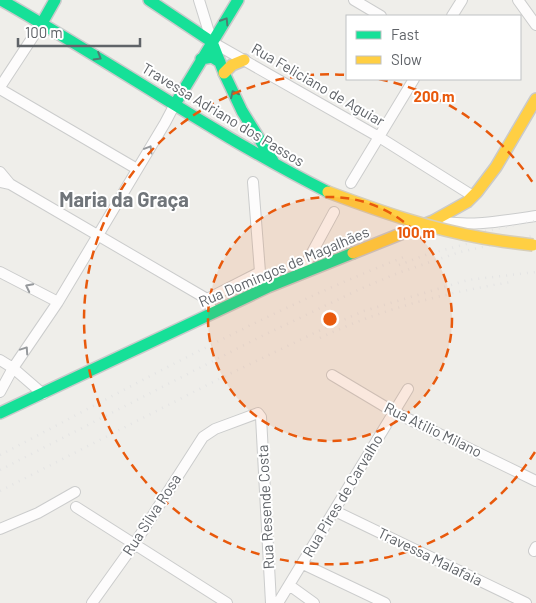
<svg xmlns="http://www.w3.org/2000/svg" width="536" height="603" font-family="Barlow,sans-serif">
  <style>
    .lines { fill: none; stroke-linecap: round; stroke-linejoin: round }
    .street-casing { stroke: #cbcccc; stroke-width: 12 }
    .fast-casing { stroke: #cacacb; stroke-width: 14 }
    .slow-casing { stroke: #cacacb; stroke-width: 14 }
    .street { stroke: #fdfcfc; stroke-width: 10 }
    .fast { stroke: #16e098; stroke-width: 11 }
    .slow { stroke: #ffcf43; stroke-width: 11 }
    .rail { stroke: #e4e4e4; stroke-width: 2.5; stroke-dasharray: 1 6; stroke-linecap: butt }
    .slow-bridge-casing { stroke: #d7ceb8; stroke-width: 14; stroke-linecap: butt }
    .slow-bridge { stroke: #ffcf43; stroke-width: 11 }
    .oneway { stroke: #507c72 }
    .oneway2 { stroke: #96999c }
    .ring { fill: none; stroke: #e8590c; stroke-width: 2.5; stroke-dasharray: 9 6 }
    .labels { text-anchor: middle; stroke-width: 4; stroke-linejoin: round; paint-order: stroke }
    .street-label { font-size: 15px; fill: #5f6368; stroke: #fff }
    .district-label { font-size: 20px; font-weight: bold; fill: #70757a; stroke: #fff }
    .centre { fill: #e8590c; stroke: #fff; stroke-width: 2.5 }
    .ring-label { font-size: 15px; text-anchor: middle; font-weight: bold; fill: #e8590c; stroke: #fff; stroke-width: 4; stroke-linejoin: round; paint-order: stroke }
  </style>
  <rect width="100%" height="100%" fill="#efeeea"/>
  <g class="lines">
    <defs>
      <path id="street" d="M199 0 212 42 379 137 473 196
        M354 0 381 16
        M518 0 536 25
        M452 16 462 0
        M0 87 42 23
        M0 89 137 169
        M0 172 10 184
        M0 182 10 184 207 299 213 313
        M253 182 260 272 268 287
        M351 183 414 79
        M437 221C470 227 503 221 536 216
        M0 272 58 302
        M301 273 334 212
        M207 299 260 272
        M0 360 13 368 43 394
        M332 375 394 412 536 481
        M0 392 13 368 58 302 165 123 175 104
        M76 507 227 603
        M335 511 526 603
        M0 529 38 513 75 492
        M534 551 536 547
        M303 564 385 603
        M289 585 314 603
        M92 603 135 543 203 437 215 429 258 413 261 417 271 603
        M278 603 408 389"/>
      <path id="fast" d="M1 0C111 62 215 135 328 192
        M149 0 212 42 224 73 242 111 273 161
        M42 23 55 0
        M201 59 212 57 220 62
        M175 104 238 0
        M0 413 268 287 353 253"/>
      <path id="slow" d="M224 73 232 65 244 60
        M353 253 433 221 467 202 477 192 496 167 536 99"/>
    </defs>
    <use href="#street" class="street-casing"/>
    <use href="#fast" class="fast-casing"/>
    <use href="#slow" class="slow-casing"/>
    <use href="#street" class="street"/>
    <use href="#fast" class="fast"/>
    <use href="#slow" class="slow"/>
    <path class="rail" d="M485 231 536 221
      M399 265 428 254 497 236
      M320 338C380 309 445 293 511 282
      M0 455C133 386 264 312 404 257
      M0 470 256 339 360 289 398 273 460 252 536 235
      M0 491 221 378 327 327 364 311 468 280 536 272"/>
    <defs>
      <path id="slow-bridge" d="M328 192C379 211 430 229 483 238 500 241 516 243 533 245"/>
    </defs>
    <use href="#slow-bridge" class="slow-bridge-casing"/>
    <use href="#slow-bridge" class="slow-bridge"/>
  </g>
  <defs><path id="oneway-chevron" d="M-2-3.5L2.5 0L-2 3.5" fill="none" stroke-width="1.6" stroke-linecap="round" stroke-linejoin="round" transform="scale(1.25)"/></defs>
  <g class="oneway">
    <use href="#oneway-chevron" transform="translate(225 21) rotate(-58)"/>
    <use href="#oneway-chevron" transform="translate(98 57) rotate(31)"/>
    <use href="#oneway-chevron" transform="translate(234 94) rotate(-116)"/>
  </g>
  <g class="oneway2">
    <use href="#oneway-chevron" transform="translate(149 149) rotate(-59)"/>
    <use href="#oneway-chevron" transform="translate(29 287) rotate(-153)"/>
    <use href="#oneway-chevron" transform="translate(25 350) rotate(-56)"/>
  </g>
  <circle cx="330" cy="319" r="122" fill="#e8590c" fill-opacity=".12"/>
  <g class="ring">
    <circle cx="330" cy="319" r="122"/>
    <path d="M535 452A245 245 0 1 1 347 75M379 79A245 245 0 0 1 535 186"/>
  </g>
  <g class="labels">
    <g class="street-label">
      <text transform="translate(318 85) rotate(30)" y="5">Rua Feliciano de Aguiar</text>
      <text transform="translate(223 115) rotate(31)" y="5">Travessa Adriano dos Passos</text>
      <text transform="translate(284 267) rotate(-23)" y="5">Rua Domingos de Magalhães</text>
      <text transform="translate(433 430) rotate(26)" y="5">Rua Atilio Milano</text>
      <text transform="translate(343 496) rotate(-59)" y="5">Rua Pires de Carvalho</text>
      <text transform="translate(266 507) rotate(-93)" y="5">Rua Resende Costa</text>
      <text transform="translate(152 515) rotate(-57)" y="5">Rua Silva Rosa</text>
      <text transform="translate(430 557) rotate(26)" y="5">Travessa Malafaia</text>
    </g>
    <g class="district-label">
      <text x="124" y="207">Maria da Graça</text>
    </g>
  </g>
  <circle cx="330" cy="319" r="8" class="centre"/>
  <g class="ring-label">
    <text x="434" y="102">200 m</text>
    <text x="416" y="238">100 m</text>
  </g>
  <rect x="346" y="15" width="175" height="65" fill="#ffffff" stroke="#bfc1c3"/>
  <rect x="356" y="31" width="25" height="8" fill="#16e098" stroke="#bfc1c3"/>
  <text x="391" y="40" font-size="15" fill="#5f6368">Fast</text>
  <rect x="356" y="56" width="25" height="8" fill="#ffcf43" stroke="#bfc1c3"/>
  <text x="391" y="65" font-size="15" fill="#5f6368">Slow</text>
  <path d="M18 38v8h122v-8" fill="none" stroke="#5f6368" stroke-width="2.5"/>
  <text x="25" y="38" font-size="15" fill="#5f6368" stroke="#ffffff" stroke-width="4" paint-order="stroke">100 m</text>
</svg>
